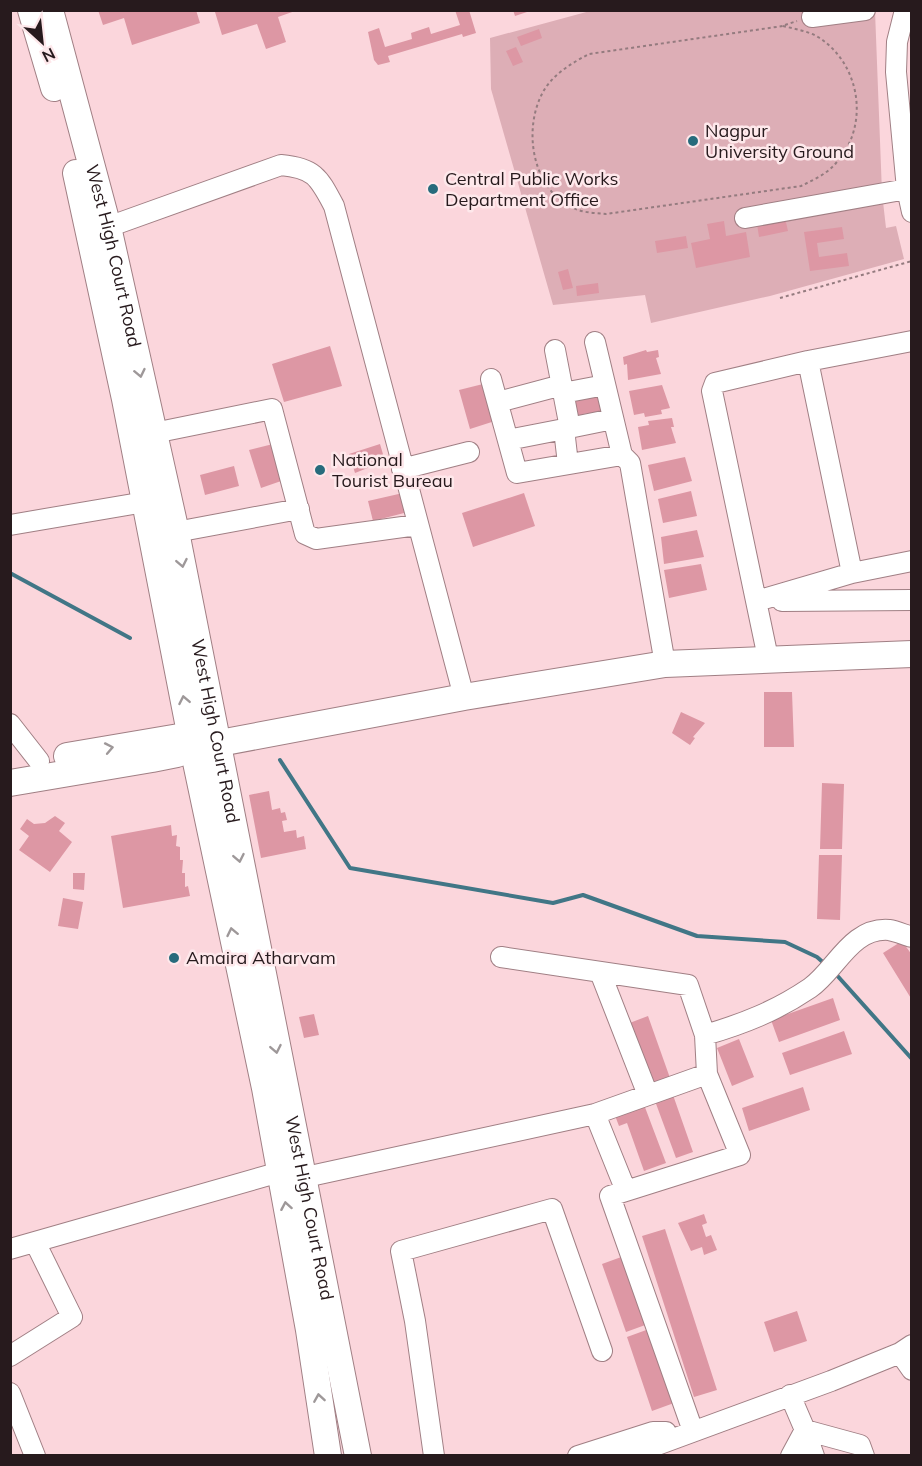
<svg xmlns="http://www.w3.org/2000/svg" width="922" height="1466" font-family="Mulish,sans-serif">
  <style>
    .grass { fill: #ddaeb6 }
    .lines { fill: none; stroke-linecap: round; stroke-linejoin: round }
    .stream { stroke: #417686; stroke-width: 4 }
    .building { fill: #dd97a4 }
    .minor-casing { stroke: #a07f84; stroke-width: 22 }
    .major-casing { stroke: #a07f84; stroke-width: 28 }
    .path { stroke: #947b7f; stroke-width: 2; stroke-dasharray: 3 3; stroke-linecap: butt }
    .minor { stroke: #fff; stroke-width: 20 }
    .major { stroke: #fff; stroke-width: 26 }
    .oneway { stroke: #9e9899 }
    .poi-dot { fill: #276b7c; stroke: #fee8eb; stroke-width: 2 }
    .labels { text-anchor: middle; stroke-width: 5; stroke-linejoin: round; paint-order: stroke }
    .poi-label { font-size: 18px; fill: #271a1d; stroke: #fee8eb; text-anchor: start }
    .street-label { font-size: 18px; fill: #271a1d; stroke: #fee8eb }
  </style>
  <rect width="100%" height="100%" fill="#fbd6dc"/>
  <path class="grass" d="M590 11H875L882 193 886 228 896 226 904 259 770 296 651 323 645 295 553 305 491 89 490 38Z"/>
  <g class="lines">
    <path class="stream" d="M10 573 130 638
      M280 760 350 868 553 903 583 895 697 936 785 942 817 957 826 965
      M834 972 912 1059"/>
  </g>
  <path class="building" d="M98 10H196L200 23 132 45 124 18 103 25Z
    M220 10H295V11L278 17 286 42 266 49 257 24 222 35 215 12Z
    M455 10H469L476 33 463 37 462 34 388 56 390 62 378 65 374 60 368 32 379 28 385 47 412 39 411 33 429 27 431 34 460 25Z
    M513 10H530V11L515 16Z
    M539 29 542 38 521 46 517 37Z
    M516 47 523 62 513 66 506 51Z
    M785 218 788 231 759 237 757 224Z
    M724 221 726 236 746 232 750 257 696 268 691 243 710 239 707 224Z
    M842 227 844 239 817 243 819 257 847 253 849 266 810 271 804 232Z
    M686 236 688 248 657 253 655 241Z
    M568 269 573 288 563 290 558 272Z
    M598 283 599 293 577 296 576 286Z
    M330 346 342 386 284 402 272 364Z
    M646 350 647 352 658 350 659 357 656 358 661 374 628 380 627 364 624 365 623 357Z
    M487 383 498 420 470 429 459 390Z
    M662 385 670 408 661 410 662 414 645 417 644 413 634 415 629 391Z
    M597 391 602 412 583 414 584 417 574 419 569 398Z
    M672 418 674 427H671L676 443 642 450 638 427 649 425 648 421Z
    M273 444 284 480 261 488 249 450Z
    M380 444 385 461 355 473 349 454Z
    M685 457 692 481 654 491 648 465Z
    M234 466 239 486 205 495 200 475Z
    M691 491 697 516 663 523 658 499Z
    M403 493 408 512 373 521 368 501Z
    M524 493 535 526 473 547 462 513Z
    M697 530 704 557 664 564 661 537Z
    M701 564 707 590 669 598 664 570Z
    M764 692H792L794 747H764Z
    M681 712 705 723 693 737 695 738 690 745 672 733Z
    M822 783 844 784 842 849H820Z
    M269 791 272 810 280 808 281 813 285 812 287 820 282 821 284 832 296 830 297 838 304 836 306 849 261 858 249 795Z
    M55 816 65 823 59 831 72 842 50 872 19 850 29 836 20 829 27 819 34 824 45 823Z
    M171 825 172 836 177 835 176 846 180 847V860H183L182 873H185V887L188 886 190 896 123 908 111 836Z
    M819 855H842L840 920 817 919Z
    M73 873H85L84 890 73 889Z
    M63 898 83 902 78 929 58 926Z
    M902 941 912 955V1000L883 953Z
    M833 998 840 1020 779 1042 771 1020Z
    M314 1014 319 1035 304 1038 299 1017Z
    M648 1016 670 1078 649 1085 627 1024Z
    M844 1031 852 1054 790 1075 782 1053Z
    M739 1039 754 1077 732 1086 717 1048Z
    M803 1087 810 1110 749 1131 742 1108Z
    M673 1095 693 1152 676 1158 655 1101Z
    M643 1102 666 1163 644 1171 627 1123 619 1126 614 1113Z
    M704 1214 707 1223 702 1225 706 1237 711 1235 717 1250 704 1255 702 1247 691 1251 678 1223Z
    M665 1229 717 1390 694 1397 642 1236Z
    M624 1256 648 1324 626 1332 602 1264Z
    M797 1311 807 1341 774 1352 764 1322Z
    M649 1329 674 1403 652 1411 627 1337Z"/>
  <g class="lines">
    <defs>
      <path id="minor" d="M905 10 897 42 896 72 907 189 912 212
        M812 17 865 10
        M745 218 907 189
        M108 227 281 165C315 168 319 178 334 206L464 697
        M595 342 622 455 630 463 665 664
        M555 350 570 428
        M808 361 852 573
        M491 379 517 473 622 455
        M563 393 605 385
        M498 402 562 385
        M564 429 613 419
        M154 433 272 409 305 534 316 539 417 525
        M508 440 564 429 568 464
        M402 469 469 452
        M10 525 145 502
        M176 532 299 509
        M757 601 852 573 912 561
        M782 601 912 600
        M768 658 712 391 715 383 808 361 912 341
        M10 724 39 761
        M501 957 688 985 705 1035
        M600 972 648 1095
        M595 1114 707 1074
        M301 1178 595 1114 626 1191
        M10 1249 280 1172
        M900 1353 912 1370
        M10 1356 72 1317 35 1242
        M10 1393 35 1456
        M790 1395 805 1430 791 1456
        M805 1430 860 1445 864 1456
        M805 1430 814 1456
        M693 1431 610 1196 740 1155 707 1074 705 1035C743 1024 776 1011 810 988 836 970 851 927 889 930 896 931 905 935 912 937
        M434 1456 415 1321 401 1251 552 1209 602 1351
        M578 1456 653 1432H666
        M627 1456 831 1381 900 1353 912 1345"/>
      <g id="major">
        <path d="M31 10 54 88"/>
        <path id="s1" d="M50 10 108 227 176 532 358 1456"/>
        <path d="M76 173 125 399 193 748 265 1088 309 1330 328 1456"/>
        <path d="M67 756 179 737 193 748"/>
        <path d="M10 783 152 759 177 754 193 748 464 697 665 664 912 654"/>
      </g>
    </defs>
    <use href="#minor" class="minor-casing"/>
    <use href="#major" class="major-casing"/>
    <path class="path" d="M785 25 797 21
      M783 26C795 29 808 31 818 37 861 64 870 126 836 163 827 174 813 180 801 186L606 214C597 213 587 213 578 210 532 193 522 130 543 92 553 74 572 63 589 54Z
      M780 298 912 261"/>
    <use href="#minor" class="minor"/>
    <use href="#major" class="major"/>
  </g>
  <defs><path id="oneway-chevron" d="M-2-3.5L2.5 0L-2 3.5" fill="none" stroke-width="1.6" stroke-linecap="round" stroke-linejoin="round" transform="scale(1.5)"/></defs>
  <g class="oneway">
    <use href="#oneway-chevron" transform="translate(140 373) rotate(78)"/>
    <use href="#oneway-chevron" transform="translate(182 563) rotate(79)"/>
    <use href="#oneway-chevron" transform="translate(184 700) rotate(-101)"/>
    <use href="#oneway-chevron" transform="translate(109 748) rotate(-11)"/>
    <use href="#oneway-chevron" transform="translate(239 858) rotate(79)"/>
    <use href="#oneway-chevron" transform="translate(232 932) rotate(-102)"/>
    <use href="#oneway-chevron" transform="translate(276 1049) rotate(79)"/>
    <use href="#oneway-chevron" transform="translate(286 1206) rotate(-100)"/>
    <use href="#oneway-chevron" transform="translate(319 1398) rotate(-99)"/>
  </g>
  <g class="poi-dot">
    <circle cx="693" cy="141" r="6"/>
    <circle cx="433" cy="189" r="6"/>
    <circle cx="320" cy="470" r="6"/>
    <circle cx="174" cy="958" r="6"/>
  </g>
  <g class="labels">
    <g class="poi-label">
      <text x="705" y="137">Nagpur<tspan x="705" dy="21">University Ground</tspan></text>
      <text x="445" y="185">Central Public Works<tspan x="445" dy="21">Department Office</tspan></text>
      <text x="332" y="466">National<tspan x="332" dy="21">Tourist Bureau</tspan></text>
      <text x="186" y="964">Amaira Atharvam</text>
    </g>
    <g class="street-label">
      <text dy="6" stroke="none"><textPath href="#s1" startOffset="254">West High Court Road</textPath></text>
      <text dy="6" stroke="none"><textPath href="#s1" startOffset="740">West High Court Road</textPath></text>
      <text dy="6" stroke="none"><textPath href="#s1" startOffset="1226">West High Court Road</textPath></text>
    </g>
  </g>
  <rect width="922" height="1466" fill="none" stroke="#271a1d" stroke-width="24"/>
  <g transform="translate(42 42) rotate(153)" stroke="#fee8eb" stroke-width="4.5" paint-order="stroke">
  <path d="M0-4.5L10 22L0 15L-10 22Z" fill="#271a1d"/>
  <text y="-9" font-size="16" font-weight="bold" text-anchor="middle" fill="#271a1d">N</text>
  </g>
</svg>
